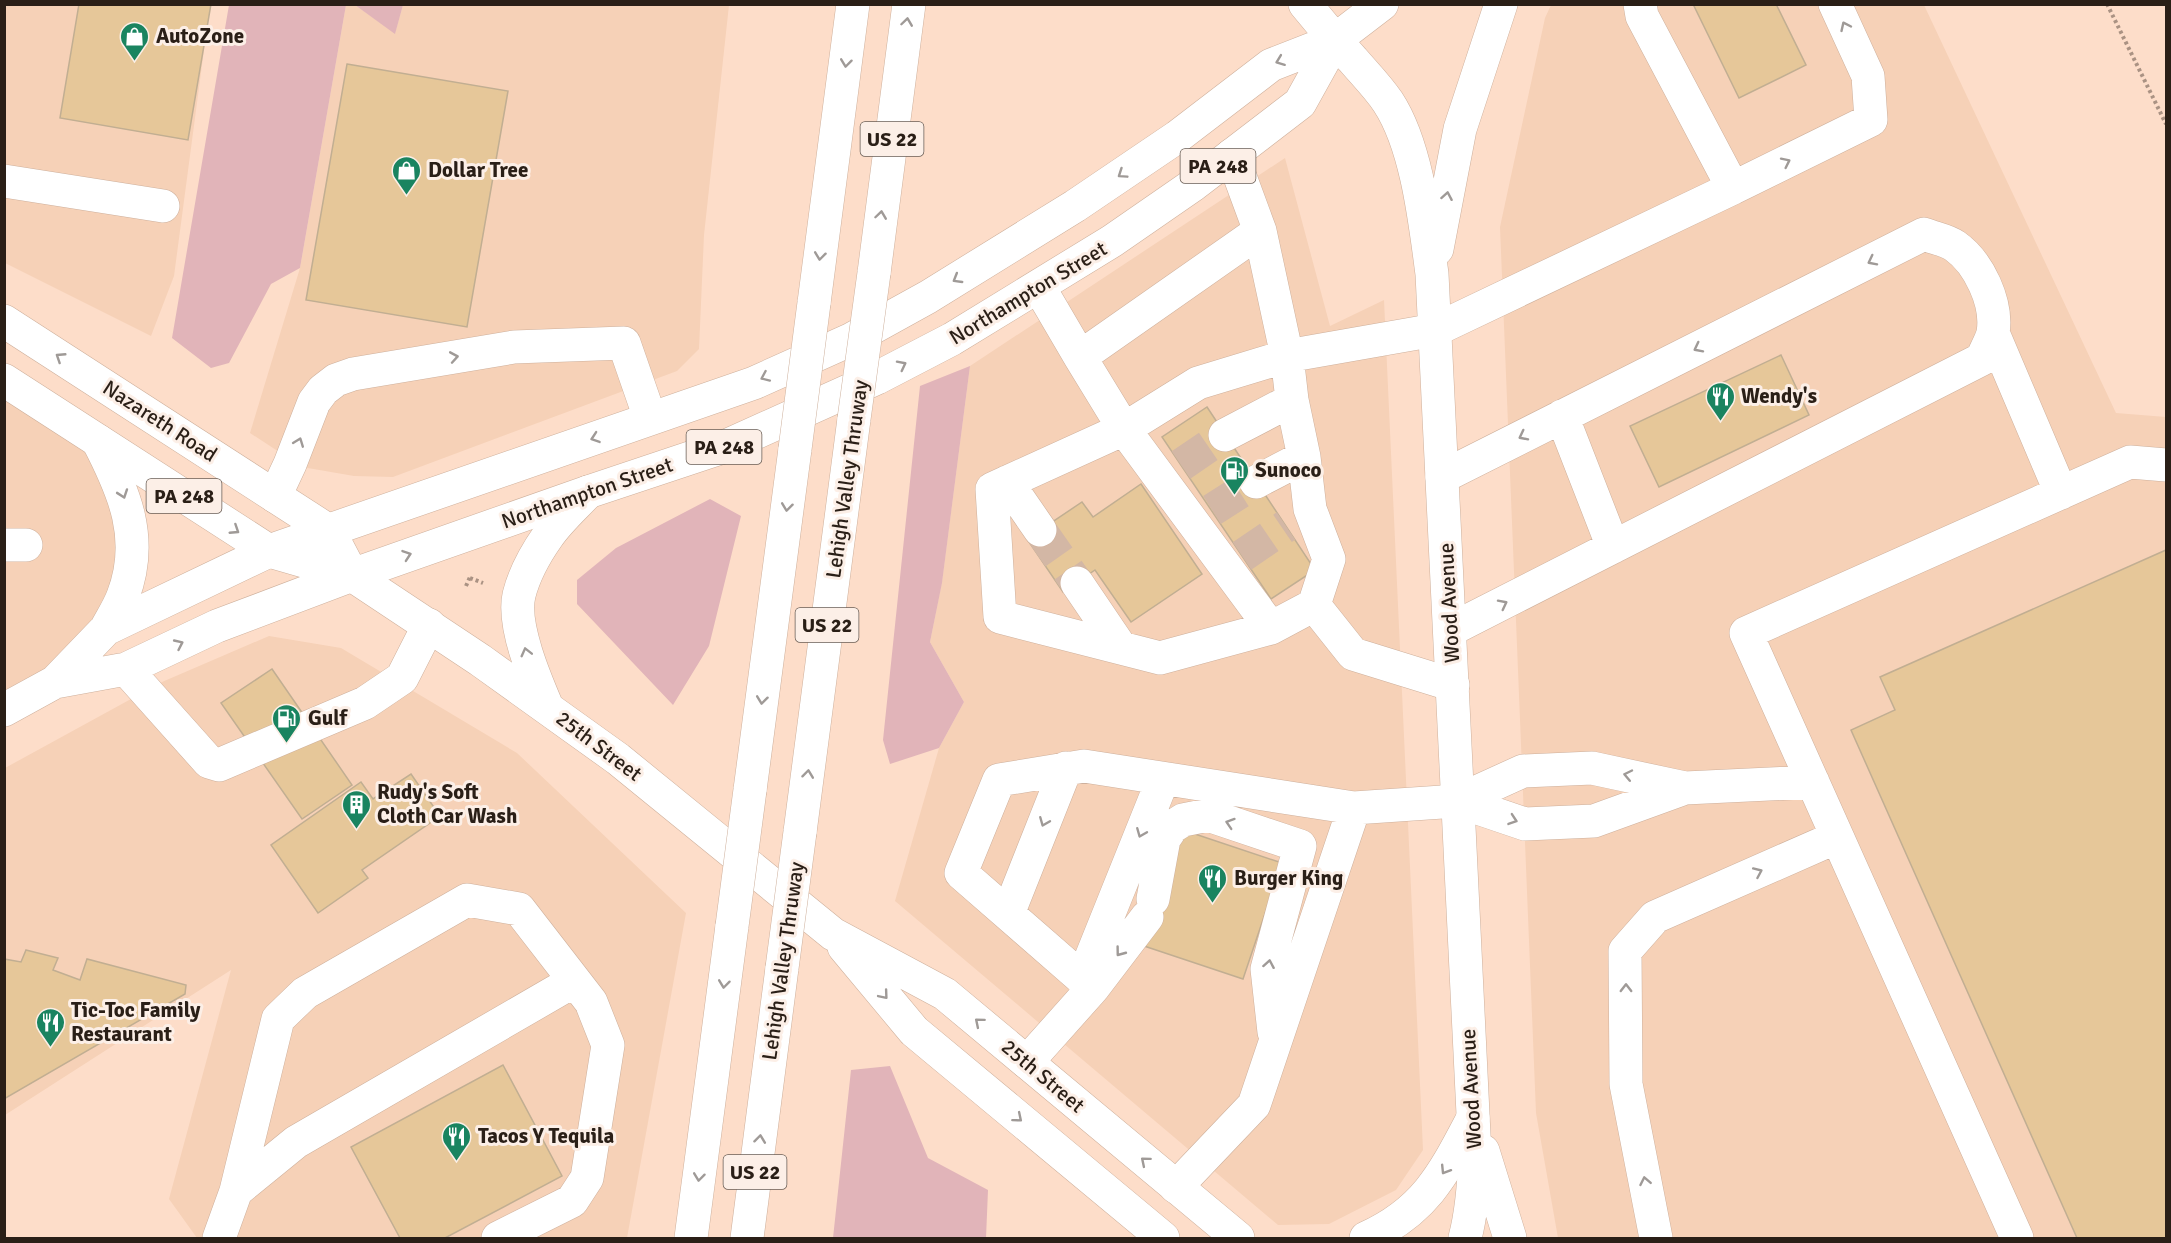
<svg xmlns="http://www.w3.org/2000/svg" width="2171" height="1243" font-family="Signika,sans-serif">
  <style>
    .built { fill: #f6d1b7 }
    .green { fill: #e1b4b9 }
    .building { fill: #e6c799; stroke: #c1ae92; stroke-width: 1.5 }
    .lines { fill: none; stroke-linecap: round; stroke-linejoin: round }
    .minor-tunnel { stroke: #d3b7a5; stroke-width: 33; stroke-dasharray: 33 16; stroke-linecap: butt }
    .minor-casing { stroke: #ceb09c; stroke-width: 34 }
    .major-casing { stroke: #ceb09c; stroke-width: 34 }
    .highway-casing { stroke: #ceb09c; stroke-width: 34 }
    .path { stroke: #aa9283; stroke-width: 4; stroke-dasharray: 3 3; stroke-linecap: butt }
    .minor { stroke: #fff; stroke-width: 33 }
    .major { stroke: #fff; stroke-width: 33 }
    .highway { stroke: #fff; stroke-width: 33 }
    .highway-bridge-casing { stroke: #ceb09c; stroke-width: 34; stroke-linecap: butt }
    .highway-bridge { stroke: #fff; stroke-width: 33 }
    .oneway { stroke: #9f9a97 }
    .labels { text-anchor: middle; stroke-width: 6; stroke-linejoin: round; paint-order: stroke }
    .shield { fill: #fcefe7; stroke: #695d55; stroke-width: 1.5 }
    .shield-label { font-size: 20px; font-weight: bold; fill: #2a1f17 }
    .poi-label { font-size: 21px; font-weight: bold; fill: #2a1f17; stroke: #fcefe7; text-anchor: start }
    .street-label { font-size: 21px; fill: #2a1f17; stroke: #fcefe7 }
  </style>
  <rect width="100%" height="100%" fill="#fdddc9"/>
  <path class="built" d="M4 5H210L174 276 151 336 5 263Z
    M346 5H355L395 33 403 5H729L704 235 699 349 677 371 393 477 354 476 302 467 250 433 300 268Z
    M1551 5H1924L2116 413 2166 417V1238H1558L1536 1113 1500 227 1545 18Z
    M1285 158 1330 326 1384 300 1423 1150 1396 1190 1329 1224 1278 1225 895 901 939 748 964 702 930 642 942 582 970 366Z
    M4 380 113 470 123 597 4 710Z
    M269 636 341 648 517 753 686 913 627 1238H197L169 1199 231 970 5 1115V768L162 682Z"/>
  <path class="green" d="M229 5H346L300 268 271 284 229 363 211 368 172 338Z
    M355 5H403L395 34Z
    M970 366 942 583 930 642 964 702 939 748 890 764 883 740 920 386Z
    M710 499 741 516 709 646 673 705 577 604V580L616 548Z
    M890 1066 928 1158 988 1190 986 1238H833L851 1070Z"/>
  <path class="building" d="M79 4H211L188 140 60 118Z
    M1693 4H1776L1806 65 1739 98Z
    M347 64 508 91 467 327 306 300Z
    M1781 355 1809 415 1659 487 1630 426Z
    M1207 407 1315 570 1271 599 1162 437Z
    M1141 484 1202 574 1131 622 1095 570 1063 592 1027 539 1082 502 1093 517Z
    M2166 550V1238H2077L1851 730 1895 710 1880 677Z
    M272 669 352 785 302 819 221 703Z
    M411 774 440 816 362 870 368 878 318 913 271 845 361 782 373 799Z
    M1183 830 1282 863 1243 979 1144 946Z
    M26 950 58 958 53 970 80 980 87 959 186 985 185 994 4 1099V959L21 962Z
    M503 1065 562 1176 445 1238H400L351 1147Z"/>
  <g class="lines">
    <path class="minor-tunnel" d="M1181 465 1225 435
      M1212 510 1256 482
      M1040 530 1077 583
      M1242 556 1286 526"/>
    <defs>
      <path id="minor" d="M1232 155 1260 231 1287 356 1198 383 1124 429 1271 628 1314 605
        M4 181 163 206
        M1733 188 1871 120 1868 76 1835 4
        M1039 287 1080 357 1260 231
        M1993 333 2061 493
        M1080 357 1124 429 992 489 1000 617 1160 658 1271 628
        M1562 416 1613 547
        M1225 435 1292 400
        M98 441C124 491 145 539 123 596 119 607 112 618 106 629
        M1442 477 1924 234C1933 238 1947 240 1955 246 1979 263 1998 303 1993 333 1991 341 1985 351 1982 359L1450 630
        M1007 482 1040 530
        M1256 482 1304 457
        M275 496 290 464 314 402 323 390 336 380 353 374 514 347 624 343 650 418
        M4 545H26
        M1077 583 1121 648
        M126 669 209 762 219 765 365 703 402 678 429 625
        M55 682 126 669 217 626 352 575
        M1453 685 1353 654 1314 605 1329 559 1310 509 1304 457 1292 400 1287 356 1435 330 1733 188 1642 16 1640 4
        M4 710 55 682 106 629 269 551
        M1457 801 1525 824 1594 821 1685 788
        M1153 899 1164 839 1172 827 1183 820 1208 815 1300 846 1267 969 1274 1032
        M1008 914 1066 768
        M1083 978 1163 779
        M1093 988 1147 917
        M1027 1062 1093 988 961 873 999 780 1084 766 1354 808 1457 801 1523 771 1592 768 1685 788 1813 782
        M1176 1187 1254 1105 1354 808
        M236 1191 296 1142 574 981
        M219 1238 236 1191 278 1019 305 993 467 900 519 909 591 1002 608 1045 587 1178 572 1201 498 1238
        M1656 1238 1626 1084 1625 951 1655 917 1837 837
        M2017 1238 1746 633 2130 462 2166 465"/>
      <path id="major" d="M1305 4C1321 23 1336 42 1353 60 1365 74 1378 87 1388 102 1417 146 1425 222 1432 274L1475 1155C1474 1184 1472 1211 1465 1238
        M1437 249 1460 129 1501 4
        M269 551 754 383 852 339 928 297 1075 206 1177 137 1271 65 1335 40 1382 4
        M352 575 588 492 726 446 877 378 952 339 1112 241 1193 185 1300 103 1335 40
        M1483 1151 1510 1238"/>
      <path id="highway" d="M874 273 909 4
        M814 303 853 4
        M4 321 329 531 352 575
        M4 380 269 551 352 575 480 660 618 759 833 934 945 994 1238 1238
        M547 707C535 679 512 625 519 595 524 575 536 553 548 536 559 520 575 506 588 492
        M750 790 795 449
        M800 832 854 419
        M844 947 914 1031 1163 1238
        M691 1238 732 926
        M747 1238 782 968
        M1366 1238C1426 1211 1444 1173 1473 1118"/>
    </defs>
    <use href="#minor" class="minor-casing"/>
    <use href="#major" class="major-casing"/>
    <use href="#highway" class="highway-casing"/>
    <path class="path" d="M2107 4 2166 124
      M470 578 483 583
      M466 586 470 577"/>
    <use href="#minor" class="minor"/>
    <use href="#major" class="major"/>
    <use href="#highway" class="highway"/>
    <defs>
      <path id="highway-bridge" d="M854 419 874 273
        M795 449 814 303
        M732 926 750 790
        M782 968 800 832"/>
    </defs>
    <use href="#highway-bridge" class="highway-bridge-casing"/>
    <use href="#highway-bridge" class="highway-bridge"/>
  </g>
  <defs><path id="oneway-chevron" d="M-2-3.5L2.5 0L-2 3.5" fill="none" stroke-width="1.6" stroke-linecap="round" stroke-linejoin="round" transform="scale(1.5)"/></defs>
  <g class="oneway">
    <use href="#oneway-chevron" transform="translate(907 22) rotate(-82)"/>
    <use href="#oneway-chevron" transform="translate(1845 26) rotate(-115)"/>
    <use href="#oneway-chevron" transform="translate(1280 61) rotate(159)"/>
    <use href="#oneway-chevron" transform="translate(846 63) rotate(97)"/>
    <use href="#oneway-chevron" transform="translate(1786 162) rotate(-26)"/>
    <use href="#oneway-chevron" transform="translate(1122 174) rotate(146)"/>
    <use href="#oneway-chevron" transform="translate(1447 196) rotate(-80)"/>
    <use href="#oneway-chevron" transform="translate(881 215) rotate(-82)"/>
    <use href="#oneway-chevron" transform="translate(820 256) rotate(97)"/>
    <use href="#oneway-chevron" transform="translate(1872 261) rotate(153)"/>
    <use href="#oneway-chevron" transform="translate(957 279) rotate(149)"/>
    <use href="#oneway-chevron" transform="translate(1698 348) rotate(153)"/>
    <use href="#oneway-chevron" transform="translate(60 357) rotate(-147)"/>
    <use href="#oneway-chevron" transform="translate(454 357) rotate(-10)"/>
    <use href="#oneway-chevron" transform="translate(902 365) rotate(-27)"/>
    <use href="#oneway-chevron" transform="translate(765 377) rotate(156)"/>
    <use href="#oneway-chevron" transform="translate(1523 436) rotate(153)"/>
    <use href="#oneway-chevron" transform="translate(595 438) rotate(161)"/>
    <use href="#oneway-chevron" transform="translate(299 442) rotate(-69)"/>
    <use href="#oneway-chevron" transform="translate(123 494) rotate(71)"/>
    <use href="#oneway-chevron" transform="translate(787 507) rotate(97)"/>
    <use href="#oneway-chevron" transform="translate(235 530) rotate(33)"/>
    <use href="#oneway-chevron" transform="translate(407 555) rotate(-19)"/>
    <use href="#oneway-chevron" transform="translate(1503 604) rotate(-27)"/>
    <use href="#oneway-chevron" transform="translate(179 644) rotate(-25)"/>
    <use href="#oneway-chevron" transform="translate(526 652) rotate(-104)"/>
    <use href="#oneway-chevron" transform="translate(762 700) rotate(97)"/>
    <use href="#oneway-chevron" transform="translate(808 774) rotate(-83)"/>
    <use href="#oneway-chevron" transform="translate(1628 775) rotate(-168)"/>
    <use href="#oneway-chevron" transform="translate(1513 820) rotate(19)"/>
    <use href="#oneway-chevron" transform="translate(1044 822) rotate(112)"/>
    <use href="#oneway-chevron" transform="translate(1230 823) rotate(-162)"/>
    <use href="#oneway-chevron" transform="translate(1141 833) rotate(112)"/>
    <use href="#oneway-chevron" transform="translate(1758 872) rotate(-24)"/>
    <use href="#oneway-chevron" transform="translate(1120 952) rotate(127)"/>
    <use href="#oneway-chevron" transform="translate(1269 964) rotate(-80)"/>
    <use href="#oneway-chevron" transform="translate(724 984) rotate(97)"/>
    <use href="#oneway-chevron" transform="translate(1626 988) rotate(-90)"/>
    <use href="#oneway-chevron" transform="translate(884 995) rotate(50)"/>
    <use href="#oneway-chevron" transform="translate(979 1022) rotate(-140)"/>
    <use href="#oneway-chevron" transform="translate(1018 1118) rotate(40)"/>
    <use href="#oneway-chevron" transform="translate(760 1139) rotate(-83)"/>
    <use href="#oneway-chevron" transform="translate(1145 1161) rotate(-140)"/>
    <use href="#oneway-chevron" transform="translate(1445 1170) rotate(122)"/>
    <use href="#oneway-chevron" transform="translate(699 1177) rotate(97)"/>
    <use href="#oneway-chevron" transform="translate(1645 1181) rotate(-101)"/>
  </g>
  <defs>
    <symbol id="shop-pin" viewBox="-11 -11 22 30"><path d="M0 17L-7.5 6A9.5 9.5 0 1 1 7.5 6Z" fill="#1a8460" stroke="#fcefe7"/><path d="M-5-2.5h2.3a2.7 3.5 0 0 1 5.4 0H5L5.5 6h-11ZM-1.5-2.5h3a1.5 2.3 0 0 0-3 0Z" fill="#fff"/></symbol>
    <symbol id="restaurant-pin" viewBox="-11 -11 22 30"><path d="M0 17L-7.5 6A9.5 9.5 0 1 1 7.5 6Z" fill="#1a8460" stroke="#fcefe7"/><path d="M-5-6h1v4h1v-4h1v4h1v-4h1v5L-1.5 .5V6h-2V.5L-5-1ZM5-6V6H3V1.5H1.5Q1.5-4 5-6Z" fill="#fff"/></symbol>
    <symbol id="fuel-pin" viewBox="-11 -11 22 30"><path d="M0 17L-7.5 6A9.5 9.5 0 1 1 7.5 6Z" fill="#1a8460" stroke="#fcefe7"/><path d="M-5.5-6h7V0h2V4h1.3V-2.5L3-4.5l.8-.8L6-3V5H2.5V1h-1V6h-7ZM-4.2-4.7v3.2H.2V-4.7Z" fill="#fff"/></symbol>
    <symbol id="building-pin" viewBox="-11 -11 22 30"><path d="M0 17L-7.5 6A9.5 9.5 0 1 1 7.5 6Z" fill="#1a8460" stroke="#fcefe7"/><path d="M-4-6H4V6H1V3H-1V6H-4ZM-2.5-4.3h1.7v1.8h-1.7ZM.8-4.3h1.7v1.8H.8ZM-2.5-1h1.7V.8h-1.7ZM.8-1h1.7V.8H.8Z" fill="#fff"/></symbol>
  </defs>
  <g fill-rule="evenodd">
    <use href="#shop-pin" x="118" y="20" width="33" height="45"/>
    <use href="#shop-pin" x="390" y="154" width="33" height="45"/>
    <use href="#restaurant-pin" x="1704" y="380" width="33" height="45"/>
    <use href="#fuel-pin" x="1218" y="454" width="33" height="45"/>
    <use href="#fuel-pin" x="270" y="702" width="33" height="45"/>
    <use href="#building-pin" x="340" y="788" width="33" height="45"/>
    <use href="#restaurant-pin" x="1196" y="862" width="33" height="45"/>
    <use href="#restaurant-pin" x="34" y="1006" width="33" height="45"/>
    <use href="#restaurant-pin" x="440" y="1120" width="33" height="45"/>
  </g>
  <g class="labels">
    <g class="shield">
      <rect x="860.5" y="122" width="63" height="34" rx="4.5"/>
      <rect x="1180.5" y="149" width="75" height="34" rx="4.5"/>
      <rect x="686.5" y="430" width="75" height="34" rx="4.5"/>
      <rect x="146.5" y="479" width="75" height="34" rx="4.5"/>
      <rect x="795.5" y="608" width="63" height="34" rx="4.5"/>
      <rect x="723.5" y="1155" width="63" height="34" rx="4.5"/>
    </g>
    <g class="shield-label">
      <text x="892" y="146">US 22</text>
      <text x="1218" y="173">PA 248</text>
      <text x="724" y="454">PA 248</text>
      <text x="184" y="503">PA 248</text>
      <text x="827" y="632">US 22</text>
      <text x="755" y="1179">US 22</text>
    </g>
    <g class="poi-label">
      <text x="156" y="43">AutoZone</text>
      <text x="428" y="177">Dollar Tree</text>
      <text x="1741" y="403">Wendy's</text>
      <text x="1255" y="477">Sunoco</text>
      <text x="308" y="725">Gulf</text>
      <text x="377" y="799">Rudy's Soft<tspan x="377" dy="24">Cloth Car Wash</tspan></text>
      <text x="1234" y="885">Burger King</text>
      <text x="71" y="1017">Tic-Toc Family<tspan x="71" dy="24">Restaurant</tspan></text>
      <text x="478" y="1143">Tacos Y Tequila</text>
    </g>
    <g class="street-label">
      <text transform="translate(1028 293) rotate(-31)" y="7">Northampton Street</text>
      <text transform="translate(160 421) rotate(33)" y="7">Nazareth Road</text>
      <text transform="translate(847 479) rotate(-82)" y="7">Lehigh Valley Thruway</text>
      <text transform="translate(587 493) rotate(-19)" y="7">Northampton Street</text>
      <text transform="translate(1449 603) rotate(-93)" y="7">Wood Avenue</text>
      <text transform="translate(599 746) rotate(37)" y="7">25th Street</text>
      <text transform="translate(783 961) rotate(-82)" y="7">Lehigh Valley Thruway</text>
      <text transform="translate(1043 1076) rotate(40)" y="7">25th Street</text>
      <text transform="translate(1471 1089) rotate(-93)" y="7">Wood Avenue</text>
    </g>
  </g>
  <rect width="2171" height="1243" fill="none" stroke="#2a1f17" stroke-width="12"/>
</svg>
